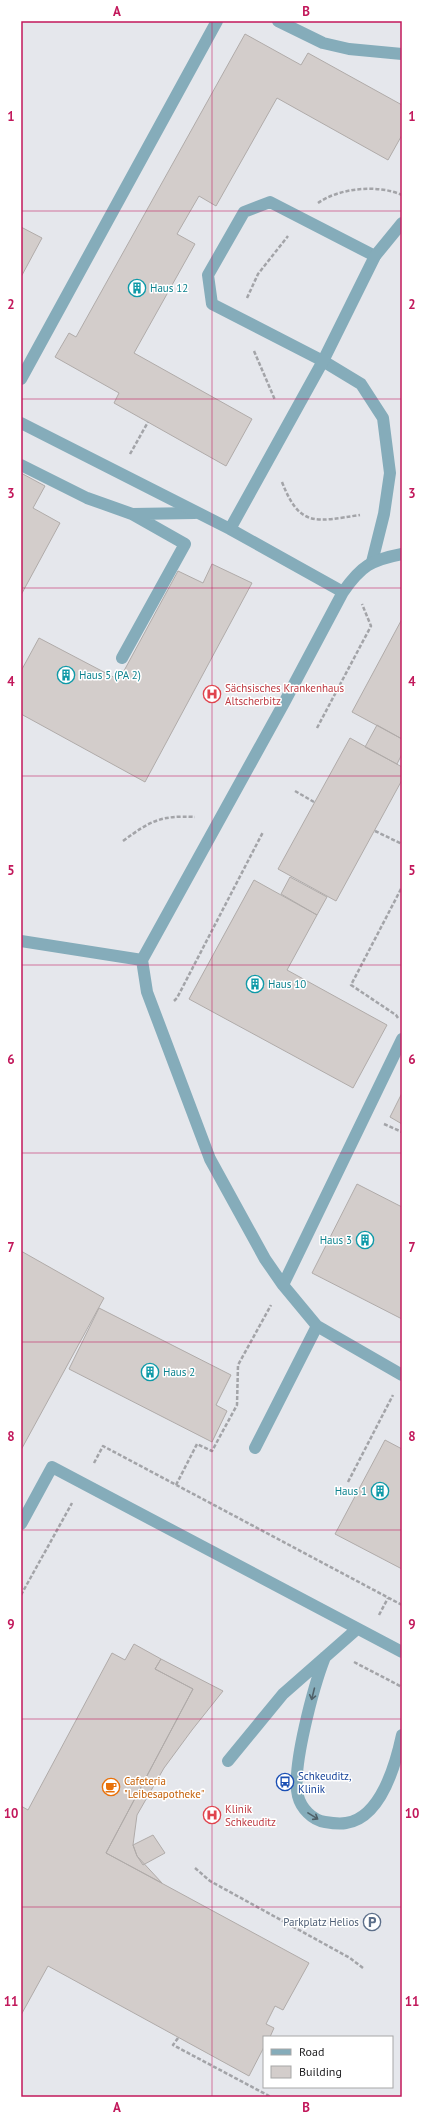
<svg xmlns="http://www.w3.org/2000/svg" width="423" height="2118" font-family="'PT Sans',sans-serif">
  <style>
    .building { fill: #d3cdcb; stroke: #b0aba9 }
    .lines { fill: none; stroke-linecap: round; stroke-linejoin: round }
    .path { stroke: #a3a4a8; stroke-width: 2.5; stroke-dasharray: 4 2; stroke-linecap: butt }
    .lane { stroke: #85acba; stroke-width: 12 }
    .street { stroke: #85acba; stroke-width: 12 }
    .oneway { stroke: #4f6068 }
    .grid { fill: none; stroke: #c2185b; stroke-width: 1; stroke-opacity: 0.55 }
    .labels { text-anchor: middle; stroke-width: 3; stroke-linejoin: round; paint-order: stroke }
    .culture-label { font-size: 11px; fill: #0d838f; stroke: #fff; text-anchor: start }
    .health-label { font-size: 11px; fill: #be3a42; stroke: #fff; text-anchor: start }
    .transit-label { font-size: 11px; fill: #164399; stroke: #fff; text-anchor: start }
    .food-label { font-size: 11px; fill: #c56008; stroke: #fff; text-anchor: start }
    .service-label { font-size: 11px; fill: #4e5e75; stroke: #fff; text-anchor: end }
    .neatline { fill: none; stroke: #c2185b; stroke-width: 1.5 }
    .grid-label { font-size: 13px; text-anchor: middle; font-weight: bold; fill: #c2185b }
  </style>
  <rect width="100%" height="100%" fill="#e5e7ec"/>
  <path class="building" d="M245 34 301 65 308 53 402 105V135L388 160 277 98 216 206 199 196 177 234 195 244 134 353 252 419 226 466 114 403 119 393 55 357 69 333 76 337Z
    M21 227 42 238 21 277Z
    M21 473 45 486 33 508 60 523 21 595Z
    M212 564 252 583 145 782 21 714V671L39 638 119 680 178 571 203 583Z
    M402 619V739L352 712Z
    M377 725 402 739V754L397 764 365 747Z
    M350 738 402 767V780L336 901 278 869Z
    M290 877 327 897 317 915 281 894Z
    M254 880 317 915 287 970 387 1025 353 1088 189 999Z
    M402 1093V1124L390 1117Z
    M357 1184 402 1207V1319L312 1273Z
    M21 1251 104 1298 21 1450Z
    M99 1308 231 1375 216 1405 227 1411 212 1442 69 1369Z
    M385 1440 402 1449V1569L335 1534Z
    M134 1644 161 1659 155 1669 193 1689 106 1853 309 1963 283 2010 275 2006 266 2024 274 2028 270 2037H264V2047L249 2076 48 1966 21 2015V1806L28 1810 112 1653 125 1660Z
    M161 1659 223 1691 192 1730 164 1768 137 1815 133 1845 137 1856 162 1883 106 1853 193 1689 155 1669Z
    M153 1835 165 1853 143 1865 137 1856 133 1845Z"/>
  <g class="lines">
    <path class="path" d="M318 203C339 188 378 184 402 195
      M247 298 258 274 288 236
      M254 351 275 400
      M130 454 148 422
      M282 482C300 529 317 521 360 515
      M317 728 371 626 362 604
      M295 791 314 802
      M375 831 402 844
      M123 841C150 821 161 815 195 817
      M174 1001 177 998 263 832
      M398 1018 396 1015 351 985 402 887
      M384 1124 402 1132
      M94 1463 103 1446 402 1605
      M348 1482 393 1395
      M176 1485 197 1444 212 1451 237 1405 238 1365 271 1305
      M21 1595 72 1503
      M379 1615 388 1598
      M354 1662 402 1687
      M195 1868 210 1881 350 1958 363 1968
      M178 2038 173 2045 271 2097"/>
    <path class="lane" d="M21 465 87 498 132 514 195 513
      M372 562 384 514 390 473 383 418 361 384 323 361 212 304 208 275 244 212 270 202 375 256
      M122 658 185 544 132 514
      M21 1524 52 1467 402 1652
      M325 1657C314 1685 291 1769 298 1796 301 1808 312 1820 325 1822 331 1823 340 1824 346 1823 381 1818 396 1763 402 1735
      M228 1761 283 1694 357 1629"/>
    <path class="street" d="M278 21 323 43 349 49 402 54
      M21 379 217 21
      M21 423 230 529 343 592
      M230 529 323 361 375 256 402 223
      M402 554C371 560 361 566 343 592L284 703 142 960 147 992 210 1159 265 1259 283 1285 317 1326 402 1375
      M21 941 142 960
      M283 1285 402 1039
      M255 1448 317 1326"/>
  </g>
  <defs><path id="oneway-shaft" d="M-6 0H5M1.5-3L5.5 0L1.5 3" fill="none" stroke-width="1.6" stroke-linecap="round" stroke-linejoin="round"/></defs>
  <g class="oneway">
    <use href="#oneway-shaft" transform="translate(313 1694) rotate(104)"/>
    <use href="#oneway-shaft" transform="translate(313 1816) rotate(32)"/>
  </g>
  <path class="grid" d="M212 21V2097M21 211H402M21 399H402M21 588H402M21 776H402M21 965H402M21 1153H402M21 1342H402M21 1530H402M21 1719H402M21 1907H402"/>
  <defs>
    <symbol id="building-ring" viewBox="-11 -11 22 22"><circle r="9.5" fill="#fff" stroke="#0f9aa8" stroke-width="1.5"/><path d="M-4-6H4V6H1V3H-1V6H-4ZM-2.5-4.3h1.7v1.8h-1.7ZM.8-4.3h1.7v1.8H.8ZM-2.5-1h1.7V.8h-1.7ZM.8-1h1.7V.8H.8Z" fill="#0f9aa8"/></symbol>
    <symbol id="hospital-ring" viewBox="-11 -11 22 22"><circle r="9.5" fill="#fff" stroke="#e0444e" stroke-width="1.5"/><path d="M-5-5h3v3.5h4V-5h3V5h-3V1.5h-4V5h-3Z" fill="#e0444e"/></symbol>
    <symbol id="bus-ring" viewBox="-11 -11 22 22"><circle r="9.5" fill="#fff" stroke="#1a4fb4" stroke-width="1.5"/><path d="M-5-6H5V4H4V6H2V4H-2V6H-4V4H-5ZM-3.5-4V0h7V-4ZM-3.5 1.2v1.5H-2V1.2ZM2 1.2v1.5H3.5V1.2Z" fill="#1a4fb4"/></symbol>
    <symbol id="cafe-ring" viewBox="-11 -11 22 22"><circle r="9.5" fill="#fff" stroke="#e8710a" stroke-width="1.5"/><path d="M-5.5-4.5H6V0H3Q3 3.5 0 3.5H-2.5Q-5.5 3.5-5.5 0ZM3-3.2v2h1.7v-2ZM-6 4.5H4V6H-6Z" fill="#e8710a"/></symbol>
    <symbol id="parking-ring" viewBox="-11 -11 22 22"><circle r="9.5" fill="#fff" stroke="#5c6f8a" stroke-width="1.5"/><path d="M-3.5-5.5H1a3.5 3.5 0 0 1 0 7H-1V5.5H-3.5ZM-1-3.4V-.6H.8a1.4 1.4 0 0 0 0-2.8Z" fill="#5c6f8a"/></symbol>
  </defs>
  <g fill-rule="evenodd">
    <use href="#building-ring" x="127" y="278" width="20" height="20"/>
    <use href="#building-ring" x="56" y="665" width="20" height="20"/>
    <use href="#hospital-ring" x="202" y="684" width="20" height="20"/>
    <use href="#building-ring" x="245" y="974" width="20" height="20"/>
    <use href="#building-ring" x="355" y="1230" width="20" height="20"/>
    <use href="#building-ring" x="140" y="1362" width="20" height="20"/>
    <use href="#building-ring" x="370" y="1481" width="20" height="20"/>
    <use href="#bus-ring" x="275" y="1772" width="20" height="20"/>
    <use href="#cafe-ring" x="101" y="1777" width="20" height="20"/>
    <use href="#hospital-ring" x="202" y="1805" width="20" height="20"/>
    <use href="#parking-ring" x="362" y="1912" width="20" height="20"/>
  </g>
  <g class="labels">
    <g class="culture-label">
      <text x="150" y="292">Haus 12</text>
      <text x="79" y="679">Haus 5 (PA 2)</text>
      <text x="268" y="988">Haus 10</text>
      <text x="352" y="1244" text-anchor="end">Haus 3</text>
      <text x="163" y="1376">Haus 2</text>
      <text x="367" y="1495" text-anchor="end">Haus 1</text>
    </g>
    <g class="health-label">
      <text x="225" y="692">Sächsisches Krankenhaus<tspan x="225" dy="13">Altscherbitz</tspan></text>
      <text x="225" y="1813">Klinik<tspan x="225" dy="13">Schkeuditz</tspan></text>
    </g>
    <g class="transit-label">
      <text x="298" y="1780">Schkeuditz,<tspan x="298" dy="13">Klinik</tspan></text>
    </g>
    <g class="food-label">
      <text x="124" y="1785">Cafeteria<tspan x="124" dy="13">"Leibesapotheke"</tspan></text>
    </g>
    <g class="service-label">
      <text x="359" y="1926">Parkplatz Helios</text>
    </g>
  </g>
  <rect width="423" height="2118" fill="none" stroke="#ffffff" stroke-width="44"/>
  <rect x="263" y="2036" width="130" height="52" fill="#ffffff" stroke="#a7a7a7"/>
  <rect x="271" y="2049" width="20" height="6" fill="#85acba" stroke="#a7a7a7"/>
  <text x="299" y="2056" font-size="12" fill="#222224">Road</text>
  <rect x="271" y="2066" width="20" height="12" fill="#d3cdcb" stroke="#a7a7a7"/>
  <text x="299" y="2076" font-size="12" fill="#222224">Building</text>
  <rect x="22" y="22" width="379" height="2074" class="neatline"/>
  <g class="grid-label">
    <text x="117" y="16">A</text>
    <text x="306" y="16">B</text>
    <text x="11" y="121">1</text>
    <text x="412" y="121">1</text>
    <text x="11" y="309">2</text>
    <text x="412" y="309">2</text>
    <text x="11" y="498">3</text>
    <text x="412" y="498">3</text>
    <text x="11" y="686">4</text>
    <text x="412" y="686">4</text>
    <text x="11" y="875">5</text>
    <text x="412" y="875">5</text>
    <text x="11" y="1064">6</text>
    <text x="412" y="1064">6</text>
    <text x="11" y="1252">7</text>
    <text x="412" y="1252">7</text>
    <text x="11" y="1441">8</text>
    <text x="412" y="1441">8</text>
    <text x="11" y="1629">9</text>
    <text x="412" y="1629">9</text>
    <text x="11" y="1818">10</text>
    <text x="412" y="1818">10</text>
    <text x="11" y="2006">11</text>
    <text x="412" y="2006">11</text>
    <text x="117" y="2112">A</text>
    <text x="306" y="2112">B</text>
  </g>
</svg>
